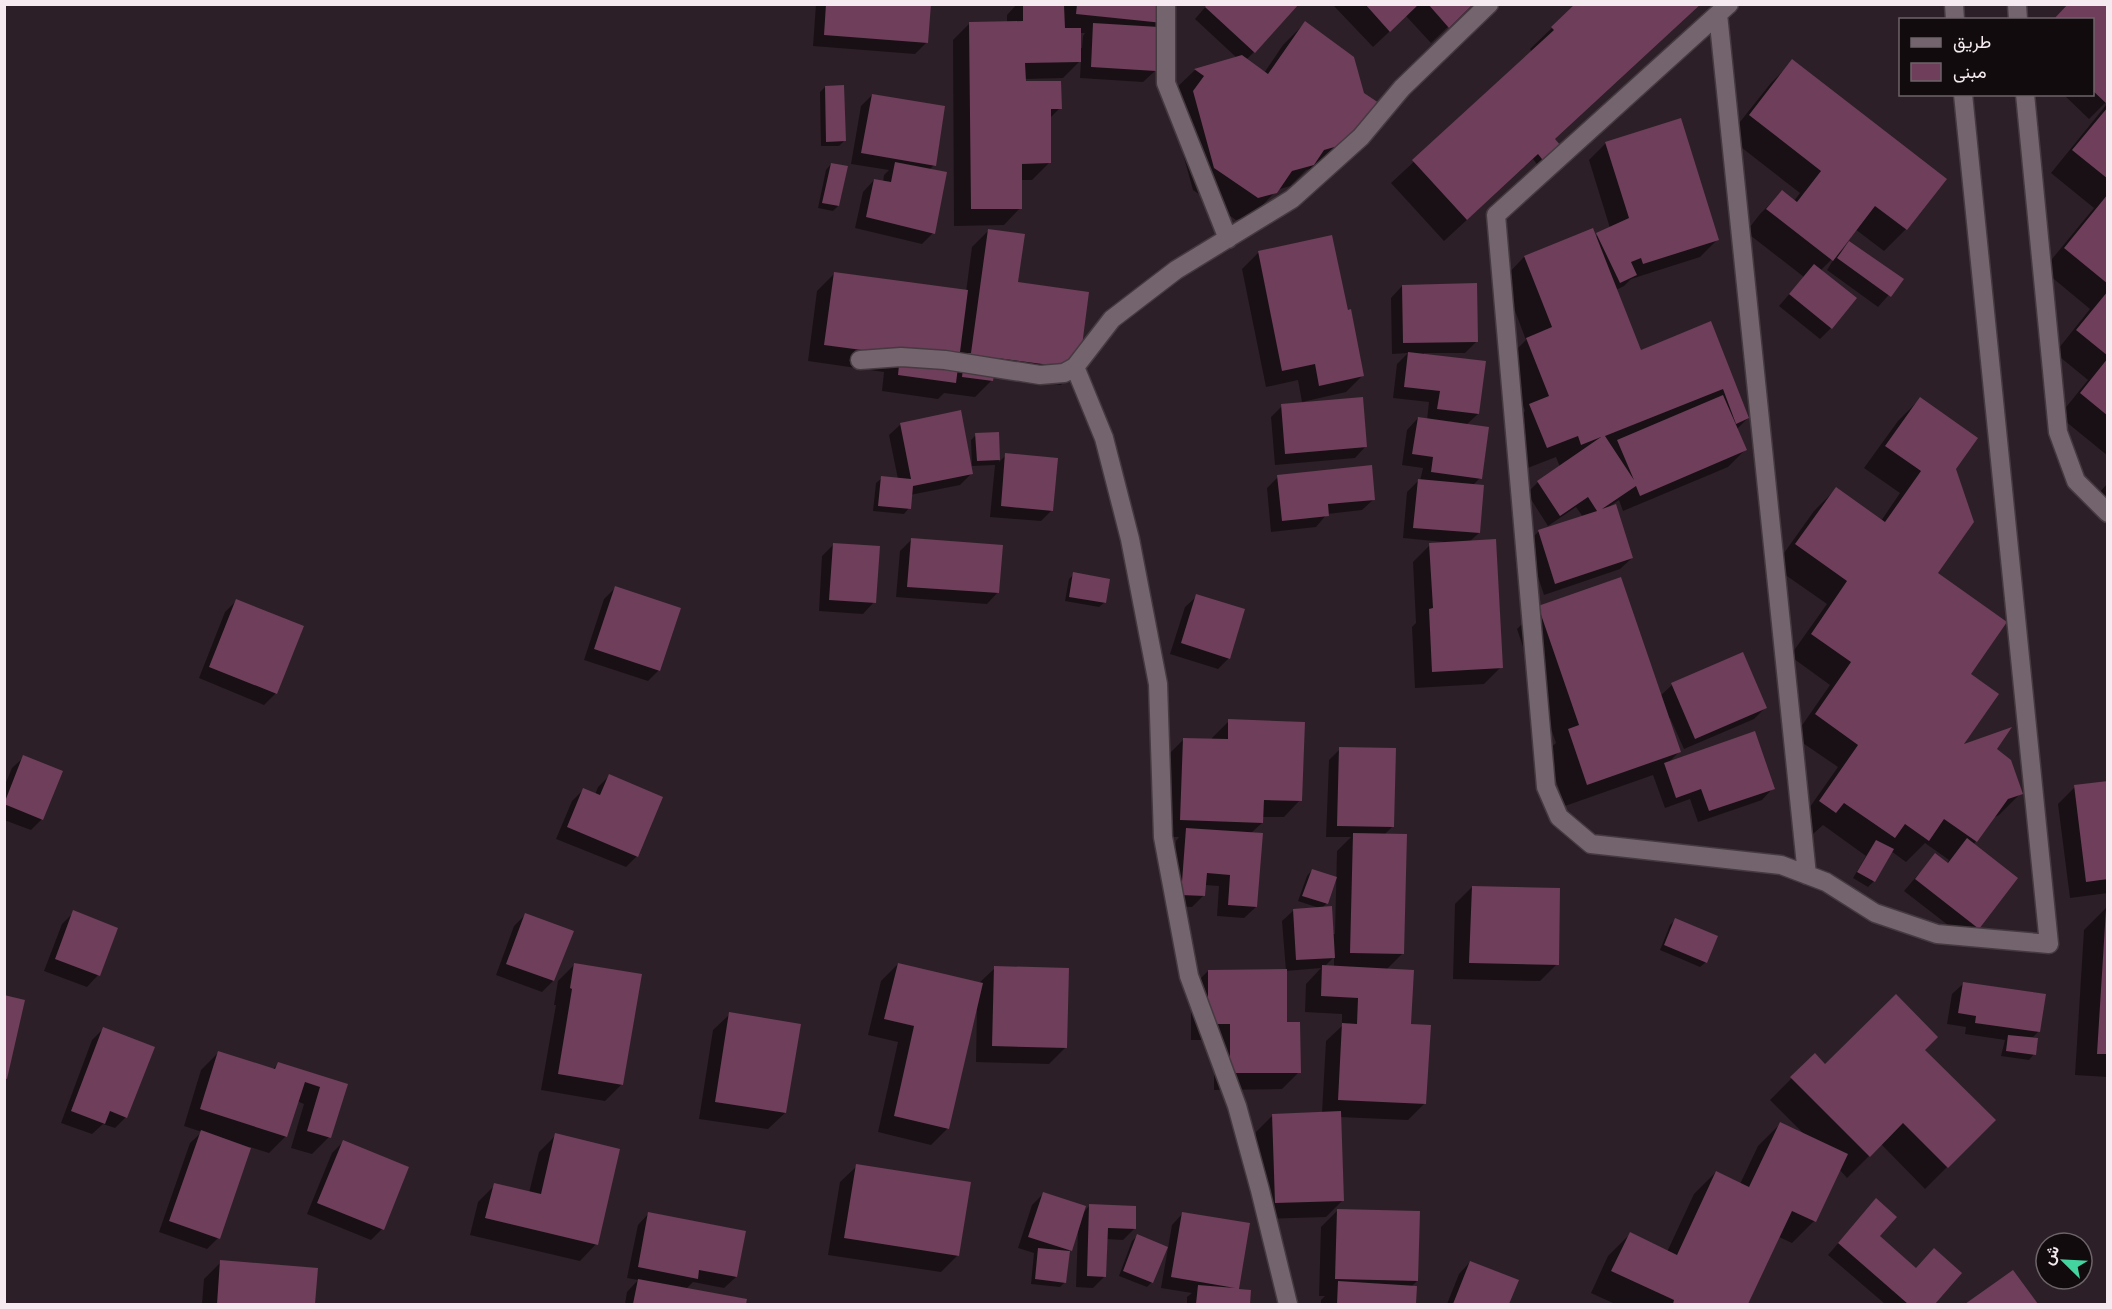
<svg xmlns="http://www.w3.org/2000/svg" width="2112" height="1309" font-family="Karla,Vazirmatn,sans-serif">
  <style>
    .shadow { fill: #0007; fill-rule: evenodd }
    .building { fill: #6e3e5a }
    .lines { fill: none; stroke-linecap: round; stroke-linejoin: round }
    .minor-casing { stroke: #463a41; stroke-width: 21 }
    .minor { stroke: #74646d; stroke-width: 18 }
  </style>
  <rect width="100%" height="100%" fill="#2d1f27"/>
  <path class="shadow" d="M816 4H929L927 42 915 54 813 46Z
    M1017 4H1163L1161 22 1155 28V71L1143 82 1080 78 1081 60 1063 78 1025 79V83L1060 108 1049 119V163L1032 180H1020V208L1004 225 954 226 953 40 970 23H1007V15ZM1079 33H1085L1083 36 1082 48H1079Z
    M1208 4 1254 52 1246 60 1264 73 1283 45 1305 23 1363 94 1377 104 1328 164 1306 170 1290 186 1277 190 1253 215 1236 220 1193 190 1172 114 1183 98 1173 91 1195 70 1237 58 1195 19Z
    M1335 4H1472L1431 43 1406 16 1373 47 1334 6Z
    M1577 4H1701L1554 140 1543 172 1533 159 1444 241 1391 183 1532 52 1530 49Z
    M2108 10V456L2059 416 2088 380 2055 353 2090 309 2043 270 2094 208 2051 173 2107 104 2106 102 2089 119 2063 94H2092V20Z
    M1793 61 1945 179 1906 229 1884 251 1855 229 1839 250 1840 252 1849 243 1902 280 1878 307 1827 270 1834 259 1833 258 1820 271 1831 328 1820 339 1779 306 1804 277 1746 232 1760 214 1782 192 1794 201 1800 193 1728 137 1771 83Z
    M825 87 845 140 839 146H821L820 92Z
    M872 95 934 165 929 170 933 233 922 244 855 228 863 192 874 180 883 182 884 175 889 170 851 164 861 106Z
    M1606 143 1717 240 1700 257 1631 279 1624 286 1616 290 1640 351 1710 323 1748 418 1736 430 1745 450 1728 467 1623 511 1619 500 1607 508 1632 558 1620 569 1544 595 1527 543 1538 532 1583 517 1576 507 1548 526 1527 493 1538 482 1560 467 1556 457 1525 469 1508 427 1525 411 1505 361 1526 340 1503 279 1524 257 1595 237 1610 228 1589 160Z
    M831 164 838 206 833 211 818 208 826 170Z
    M989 230 1017 283 1077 368 1061 385 993 376 992 380 975 397 944 393 938 399 882 391 884 372 808 361 817 291 834 274 966 292 972 247Z
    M1259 252 1363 375 1346 392 1302 402 1298 380 1266 387 1242 269Z
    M1402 286 1477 341 1465 353H1424V355L1478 414 1466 425 1480 478 1473 485 1479 533 1469 542 1501 667 1484 684 1415 688 1412 627 1416 623 1413 562 1430 545 1444 544V542L1403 538 1407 492 1418 481H1420L1423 468 1402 465 1407 430 1418 418 1427 420 1429 402 1393 398 1397 364 1408 353 1392 354 1391 298Z
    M1920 399 1955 469 1936 573 1969 674 1960 747 1995 750 2021 793 1999 815 1993 818 1973 845 1978 928 1966 939 1904 891 1935 855 1947 864 1949 860 1925 843 1906 862 1891 851 1873 882 1868 887 1853 878 1866 856 1823 825 1813 834 1798 824 1838 767 1794 737 1830 685 1790 656 1827 604 1774 567 1814 511 1836 489 1881 521 1900 493 1864 468 1898 421Z
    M1282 406 1366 446 1355 458 1275 465 1271 417Z
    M901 424 972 473 960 485 910 495 909 508 904 514 873 511 876 483 882 478 898 479 889 435Z
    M997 433 999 462 1006 455 1052 510 1041 521 990 517 995 465 972 466 971 440 976 435Z
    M1278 477 1374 499 1362 510 1327 514 1316 527 1271 532 1267 488Z
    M2108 483V524L2087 506Z
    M911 540 998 592 987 604 896 597 900 551Z
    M834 544 874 602 863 614 819 611 822 556Z
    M1074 574 1105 602 1099 607 1065 601 1069 579Z
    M616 587 659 670 648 681 584 660 604 599Z
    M1197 596 1229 658 1218 669 1170 654 1185 607Z
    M237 600 276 693 264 705 199 678 225 612Z
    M1539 607 1660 696 1672 685 1765 708 1754 719 1684 749 1670 718 1668 719 1679 752 1668 763 1773 788 1762 800 1698 822 1690 799 1665 808 1653 775 1565 806 1546 752 1556 743 1517 629Z
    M1229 721 1300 800 1284 817H1262V823L1250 834 1256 907 1244 918 1217 916 1219 886 1205 885 1204 895 1192 907 1171 906 1176 841 1179 837H1164L1167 756 1184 739 1212 740V738Z
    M1340 749 1392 827 1384 835 1402 954 1386 970 1410 1025 1425 1103 1408 1120 1339 1117 1343 1200 1326 1217 1259 1219 1256 1132 1273 1115 1322 1113 1326 1041 1342 1026V1014L1305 1012 1306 984 1321 968 1286 971 1282 921 1294 910 1319 908 1298 901 1307 876 1312 870 1335 878 1326 904 1322 908 1332 934H1335L1337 851 1351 837H1326L1329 760ZM1334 957V967H1324Z
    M24 757 42 819 31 830 4 820V787L12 768Z
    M609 776 637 856 626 867 556 839 572 801 583 790 595 795 598 787Z
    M2108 783V893L2070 898 2058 804 2075 787Z
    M1472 887 1557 964 1540 981 1453 979 1455 904Z
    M2106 908 2108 1077 2075 1075 2084 930Z
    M74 912 116 929 98 975 87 987 44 971 62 924Z
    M525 915 553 981 542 992 496 975 514 926Z
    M1675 920 1706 962 1700 967 1660 950 1670 925Z
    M575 964 622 1084 605 1101 541 1090 556 1005H554L558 981Z
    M898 964 979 983 995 968 1066 1047 1049 1064 976 1062 977 1008 948 1128 931 1145 878 1132 898 1042 868 1035 881 981Z
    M1208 971 1286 1024 1299 1072 1282 1089 1214 1090V1040H1191V988Z
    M1964 983 2038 1032 2031 1039 2034 1054 2029 1060 2001 1056 2005 1040 1965 1034 1966 1027 1947 1024 1952 994Z
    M730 1014 785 1113 768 1129 699 1119 713 1030Z
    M103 1029 126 1117 115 1128 103 1124 92 1134 61 1123 92 1040Z
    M1923 1050 1994 1120 1925 1189 1881 1144 1847 1178 1839 1169 1814 1221 1792 1243 1779 1237 1747 1304H1615L1591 1293 1608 1256 1630 1234 1667 1252 1694 1194 1716 1172 1740 1184 1758 1146 1780 1124 1805 1135 1770 1100 1815 1055 1825 1066Z
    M218 1053 272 1070 278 1064 346 1085 329 1137 312 1154 291 1148 304 1104 297 1101 286 1136 269 1153 250 1147 218 1238 207 1249 159 1232 190 1143 202 1132 184 1126 201 1070Z
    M556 1135 596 1244 580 1261 470 1235 478 1202 495 1185 529 1193 539 1152Z
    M343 1142 382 1229 371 1240 307 1214 332 1153Z
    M857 1166 958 1255 941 1272 828 1255 840 1182Z
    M1043 1194 1083 1213 1090 1205 1134 1229 1123 1240 1106 1239 1105 1276 1093 1288 1076 1287 1078 1230 1068 1253 1065 1282 1060 1287 1031 1284 1034 1253 1018 1248 1032 1205Z
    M1338 1210 1417 1281 1411 1287H1416L1415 1304H1321V1300L1325 1296H1319L1321 1227Z
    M1865 1212 1878 1236 1916 1269 1960 1273 1933 1304H1885L1828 1255Z
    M649 1213 736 1277 724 1288 693 1282 686 1289 745 1300 744 1304H625L627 1292 638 1280 627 1278 638 1225Z
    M1183 1213 1237 1290 1250 1291 1248 1304H1187V1297L1192 1293 1161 1288 1172 1225Z
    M1137 1236 1152 1282 1147 1287 1119 1276 1132 1241Z
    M221 1262 316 1270 313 1304H202L204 1279Z
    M1470 1262 1517 1281 1508 1304H1447L1459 1274Z
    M2012 1272 2036 1304H1967Z"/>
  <path class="building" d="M826 4H931L928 43 824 35Z
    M1077 4H1164L1163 23 1076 14Z
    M1207 4H1299L1255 53 1205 7Z
    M1365 4H1419L1390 32Z
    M1428 4H1473L1449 28Z
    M1575 4H1701L1555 139 1567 153 1549 168 1538 154 1467 220 1412 160 1554 30 1551 27Z
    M2068 4H2104L2108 8V105L2092 90V20H2053Z
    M1023 5H1064L1065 28H1081V62L1025 63 1026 81H1061L1062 109H1051V163L1022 164V209H971L969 22 1023 21Z
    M1305 21 1354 57 1364 93 1379 103 1352 142 1324 150 1314 165 1292 171 1277 193 1258 198 1214 168 1193 91 1204 76 1194 69 1242 55 1268 74Z
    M1093 23 1159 27 1156 71 1091 67Z
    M1792 59 1947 179 1907 230 1875 206 1833 261 1766 209 1782 190 1797 202 1821 171 1749 115Z
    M844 85 846 141 826 142 825 86Z
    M872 94 945 106 936 166 861 153Z
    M2108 107V179L2072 150Z
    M1681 118 1719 240 1643 264 1641 258 1631 262 1637 275 1620 283 1596 233 1629 218 1605 142Z
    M895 162 947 172 935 234 866 217 874 179 891 182Z
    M831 163 848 166 839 206 822 203Z
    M2108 194V284L2064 248Z
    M1593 228 1641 350 1711 321 1749 418 1736 424 1723 389 1605 436 1634 480 1617 440 1723 395 1747 450 1640 496 1636 486 1602 509 1616 504 1633 558 1555 584 1538 530 1597 511 1588 497 1560 516 1537 481 1601 437 1581 445 1578 436 1547 448 1529 404 1549 396 1526 338 1552 327 1524 256Z
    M988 229 1025 234 1018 282 1089 292 1079 369 997 358 993 381 962 377 965 353H971Z
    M1332 235 1348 310 1351 309 1364 376 1319 386 1315 364 1282 371 1258 251Z
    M1849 241 1904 279 1891 297 1837 258Z
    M1814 264 1857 298 1832 329 1789 294Z
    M834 272 968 290 956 383 898 375 900 355 824 345Z
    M1477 283 1478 342 1403 343 1402 285Z
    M2108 291V356L2076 330Z
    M1408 352 1486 361 1479 414 1437 409 1440 391 1404 387Z
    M2108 358V416L2080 393Z
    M1363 397 1367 447 1285 454 1281 404Z
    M1920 397 1978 438 1956 469 1974 522 1938 573 2007 622 1971 674 1999 694 1964 744 2012 727 1997 749 2011 760 2023 794 2008 799 1977 842 1944 819 1929 841 1905 824 1895 838 1844 803 1836 813 1819 801 1858 745 1815 714 1851 662 1811 634 1847 581 1795 544 1836 487 1885 522 1921 471 1885 446Z
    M961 410 973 474 913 486 911 509 878 506 881 476 911 479 900 423Z
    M1418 417 1489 427 1482 479 1431 472 1433 457 1412 454Z
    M999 432 1000 460 977 461 975 433Z
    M1005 453 1058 458 1053 511 1001 506Z
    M1372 465 1375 500 1328 504 1329 516 1282 521 1277 475Z
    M1418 479 1484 485 1480 533 1413 528Z
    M911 538 1003 545 999 593 907 587Z
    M1496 539 1503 668 1432 672 1429 609 1433 608 1429 543Z
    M833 543 880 546 876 603 829 600Z
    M1073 572 1110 579 1106 603 1069 597Z
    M1621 577 1681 752 1587 785 1568 729 1579 725 1538 606Z
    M615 586 681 608 660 671 594 649Z
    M1196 594 1245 609 1230 659 1181 643Z
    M236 599 304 626 277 694 209 667Z
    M1743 652 1767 708 1695 739 1671 683Z
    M1228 719 1305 722 1302 801 1264 800 1263 823 1180 820 1183 738 1228 739Z
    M1755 731 1775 789 1709 811 1701 789 1676 798 1664 763Z
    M1339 747 1396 748 1394 827 1337 826Z
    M23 755 63 771 43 820 4 804Z
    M609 774 663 797 638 857 567 827 583 788 600 795Z
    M2108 781V879L2086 882 2074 785Z
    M1186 828 1263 833 1257 907 1228 905 1230 875 1207 873 1205 896 1181 895Z
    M1353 833 1407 834 1404 954 1350 953Z
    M1967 838 2018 878 1979 929 1915 879 1935 853 1948 863Z
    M1876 840 1894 849 1875 882 1857 872Z
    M1312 869 1337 877 1328 904 1302 896Z
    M1472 886 1560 888 1559 965 1469 963Z
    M1332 906 1335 958 1296 960 1293 909Z
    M2106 909H2108V1054H2097Z
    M73 910 118 928 100 976 55 959Z
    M525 913 574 931 554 981 506 964Z
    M1675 918 1718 936 1707 963 1664 945Z
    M574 963 642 974 623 1085 558 1074 572 989 570 988Z
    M898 963 983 983 949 1129 894 1116 914 1026 884 1019Z
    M1322 965 1414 970 1411 1024 1431 1025 1426 1104 1338 1100 1342 1023 1357 1024 1358 998 1321 996Z
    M994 966 1069 968 1067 1048 992 1046Z
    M1287 969V1022H1300L1301 1073H1230V1024H1208V970Z
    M1963 982 2046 994 2040 1032 1975 1023 1976 1016 1958 1013Z
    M1896 994 1938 1037 1925 1050 1996 1120 1948 1168 1903 1123 1870 1157 1790 1077 1815 1053 1825 1064Z
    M4 995 25 1000 7 1079 4 1078Z
    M729 1012 801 1024 786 1113 715 1102Z
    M103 1027 155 1047 127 1118 110 1111 105 1124 71 1111Z
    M2008 1035 2038 1038 2036 1055 2006 1051Z
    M218 1051 275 1069 278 1062 348 1084 331 1138 307 1131 320 1087 305 1082 287 1137 200 1109Z
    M1341 1111 1344 1201 1275 1203 1272 1114Z
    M1780 1122 1848 1154 1816 1222 1792 1211 1748 1304H1673L1674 1300 1611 1271 1630 1232 1677 1255 1716 1171 1749 1187Z
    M201 1130 251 1148 220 1239 169 1221Z
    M555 1133 620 1149 598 1245 485 1218 494 1183 541 1194Z
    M343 1140 409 1167 384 1230 317 1203Z
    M856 1164 971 1182 959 1256 844 1238Z
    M1043 1192 1086 1206 1072 1251 1028 1237Z
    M1876 1198 1897 1217 1880 1236 1916 1268 1934 1248 1962 1273 1935 1304H1908L1838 1243Z
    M1089 1204 1136 1206V1229L1108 1228 1106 1277 1087 1276Z
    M1337 1209 1420 1211 1418 1281 1335 1279Z
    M648 1212 746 1231 737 1277 699 1270 698 1279 638 1267Z
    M1182 1212 1250 1223 1239 1289 1251 1290 1250 1304H1196L1198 1285 1235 1288 1171 1277Z
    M1137 1234 1168 1247 1153 1283 1123 1271Z
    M1038 1248 1070 1251 1066 1283 1035 1279Z
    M220 1260 318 1268 315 1304H217Z
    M1470 1261 1519 1280 1509 1304H1453Z
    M2013 1270 2038 1304H1965Z
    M638 1279 747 1299 746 1304H633Z
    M1338 1281 1417 1286 1416 1304H1337Z"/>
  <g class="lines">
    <defs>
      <path id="minor" d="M1166 4V83L1228 239
        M1729 4 1496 215 1546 787 1559 817 1591 844 1781 865 1826 882 1875 913 1937 934 2049 944 1963 94
        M1954 4 1955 20
        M2017 4 2018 20
        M1718 14 1807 875
        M2025 94 2058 432 2076 481 2108 513
        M860 360 901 357 945 360 1040 375 1064 373 1075 367 1112 319 1176 270 1292 199 1361 137 1402 88 1489 4
        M1075 367 1104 438 1130 539 1158 684 1163 837 1189 976 1237 1106 1260 1190 1288 1304"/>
    </defs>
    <use href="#minor" class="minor-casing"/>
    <use href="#minor" class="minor"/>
  </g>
  <rect width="2112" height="1309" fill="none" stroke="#f4eaef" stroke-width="12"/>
  <rect x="1899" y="18" width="195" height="78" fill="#110b0e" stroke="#6c6468" stroke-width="1.5"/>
  <rect x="1911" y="38" width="30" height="9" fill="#74646d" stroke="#6c6468" stroke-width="1.5"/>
  <text x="1953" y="48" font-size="18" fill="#f4eaef">طريق</text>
  <rect x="1911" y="63" width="30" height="18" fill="#6e3e5a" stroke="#6c6468" stroke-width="1.5"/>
  <text x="1953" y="78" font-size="18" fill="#f4eaef">مبنى</text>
  <g transform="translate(2064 1261) rotate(294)"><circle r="28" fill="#110b0e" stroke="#6c6468" stroke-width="1.5"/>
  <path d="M0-4.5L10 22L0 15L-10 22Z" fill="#43d4a0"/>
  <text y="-9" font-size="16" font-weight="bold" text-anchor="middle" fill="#f4eaef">ش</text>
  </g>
</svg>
